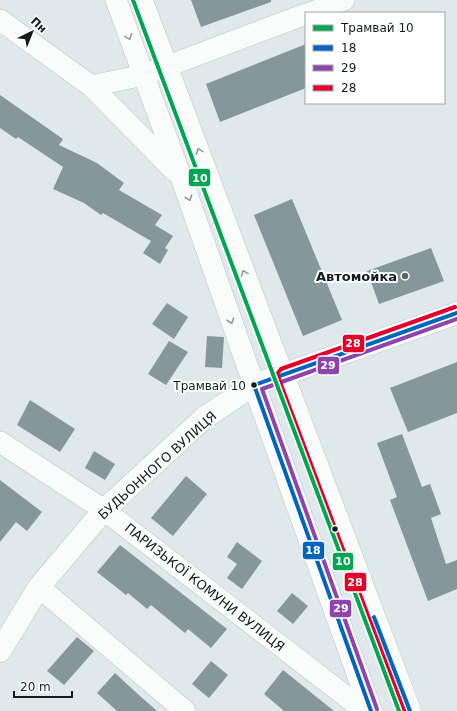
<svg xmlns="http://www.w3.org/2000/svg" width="457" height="711" font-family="'DejaVu Sans',sans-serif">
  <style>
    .building { fill: #86979c }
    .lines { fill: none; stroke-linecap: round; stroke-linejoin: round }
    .minor-casing { stroke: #bdc4c7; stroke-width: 22 }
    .tertiary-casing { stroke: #bdc4c7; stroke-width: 23 }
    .secondary-casing { stroke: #bdc4c7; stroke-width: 23 }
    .minor { stroke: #fafcfc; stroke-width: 21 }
    .tertiary { stroke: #fafcfc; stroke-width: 22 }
    .secondary { stroke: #fafcfc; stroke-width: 22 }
    .bus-1-casing { stroke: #fff; stroke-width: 7 }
    .bus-2-casing { stroke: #fff; stroke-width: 7 }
    .bus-3-casing { stroke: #fff; stroke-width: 7 }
    .bus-1 { stroke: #0065bd; stroke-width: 4 }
    .bus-2 { stroke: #8e44ad; stroke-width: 4 }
    .bus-3 { stroke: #e4002b; stroke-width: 4 }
    .tram-1-casing { stroke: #fff; stroke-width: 7 }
    .tram-1 { stroke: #00a651; stroke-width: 4 }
    .oneway { stroke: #939798 }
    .poi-dot { fill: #5c6366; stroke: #fff; stroke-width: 1.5 }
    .bus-dot { fill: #151c1e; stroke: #fff; stroke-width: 1.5 }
    .labels { text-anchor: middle; stroke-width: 4; stroke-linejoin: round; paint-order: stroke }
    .bus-label { font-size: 12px; fill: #151c1e; stroke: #fff; text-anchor: end }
    .poi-label { font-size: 13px; font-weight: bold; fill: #151c1e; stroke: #fff; text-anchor: end }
    .street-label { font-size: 13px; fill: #151c1e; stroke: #fff }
    .line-badge { stroke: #fff; stroke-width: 1.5 }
    .badge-label { font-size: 11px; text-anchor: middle; font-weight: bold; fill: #fff }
  </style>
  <rect width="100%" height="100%" fill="#dfe8eb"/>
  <path class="building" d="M191 0H271V2L201 27Z
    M306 44V88L220 122 206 84Z
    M0 95 63 139 59 145 97 163 124 183 119 190 162 215 155 225 173 236 165 248 168 250 160 264 143 253 151 241 103 213 101 215 84 203 53 189 63 167 18 137 16 139 0 128Z
    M292 199 342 320 303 336 254 215Z
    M431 248 444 281 379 304 367 271Z
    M167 303 188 317 174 339 152 324Z
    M207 336 224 337 222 368 205 367Z
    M169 341 188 352 166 385 148 374Z
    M457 362V413L408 432 390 388Z
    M30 400 75 429 60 452 17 425Z
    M402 434 422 487 430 484 441 514 431 518 446 564 457 560V589L428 601 390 500 397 497 377 443Z
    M94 451 115 464 105 480 85 468Z
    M186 476 207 494 173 536 151 518Z
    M0 480 42 512 27 531 16 522 0 542Z
    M237 542 262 561 242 589 227 578 237 564 227 557Z
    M120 545 227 629 211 648 188 629 185 633 151 605 147 609 128 593 126 595 97 572Z
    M292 593 308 606 293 624 277 611Z
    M77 637 94 651 64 685 47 671Z
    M211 661 228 675 209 698 192 684Z
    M283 670 334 711H284L264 694Z
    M115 673 140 696 157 711H117L97 693Z"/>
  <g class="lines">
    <defs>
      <path id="minor" d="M116 0 181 177 254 385
        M142 0 283 375
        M310 13 344 0
        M0 20 91 86 176 172
        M91 86 144 75 306 14
        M0 442 104 510 365 711
        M39 587 185 711"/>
      <path id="tertiary" d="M283 375 410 711
        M254 385 371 711"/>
      <path id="secondary" d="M0 651 39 587 104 510 204 418 254 385 457 313"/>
    </defs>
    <use href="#minor" class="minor-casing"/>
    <use href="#tertiary" class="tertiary-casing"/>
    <use href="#secondary" class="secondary-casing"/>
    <use href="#minor" class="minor"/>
    <use href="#tertiary" class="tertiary"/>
    <use href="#secondary" class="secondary"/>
    <defs>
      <path id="bus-1" d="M374 617 410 711
        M371 711 254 385 457 313"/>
      <path id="bus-2" d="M368 619 404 711
        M377 709 262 389 457 319"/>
      <path id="bus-3" d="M404 711 277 374 281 369 455 307"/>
    </defs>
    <use href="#bus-1" class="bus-1-casing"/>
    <use href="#bus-2" class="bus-2-casing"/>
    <use href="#bus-3" class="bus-3-casing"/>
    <use href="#bus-1" class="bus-1"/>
    <use href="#bus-2" class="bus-2"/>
    <use href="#bus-3" class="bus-3"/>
    <defs>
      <path id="tram-1" d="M133 0 399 711"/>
    </defs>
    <use href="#tram-1" class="tram-1-casing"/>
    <use href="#tram-1" class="tram-1"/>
  </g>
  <defs><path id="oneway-chevron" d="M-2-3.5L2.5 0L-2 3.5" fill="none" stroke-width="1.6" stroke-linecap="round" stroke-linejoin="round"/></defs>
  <g class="oneway">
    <use href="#oneway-chevron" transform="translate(129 37) rotate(69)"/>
    <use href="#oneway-chevron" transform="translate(199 151) rotate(-111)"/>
    <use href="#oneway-chevron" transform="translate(189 198) rotate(71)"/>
    <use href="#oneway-chevron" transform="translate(244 273) rotate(-111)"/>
    <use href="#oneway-chevron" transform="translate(231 321) rotate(71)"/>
  </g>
  <circle class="poi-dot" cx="405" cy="276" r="4"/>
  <g class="bus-dot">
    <circle cx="254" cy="385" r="3.5"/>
    <circle cx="335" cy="529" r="3.5"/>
  </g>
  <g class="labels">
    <g class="bus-label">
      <text x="246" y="390">Трамвай 10</text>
    </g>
    <g class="poi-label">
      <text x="397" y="281">Автомойка</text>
    </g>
    <g class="street-label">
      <text transform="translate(157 465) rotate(-42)" y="5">БУДЬОННОГО ВУЛИЦЯ</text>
      <text transform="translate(205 587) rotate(38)" y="5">ПАРИЗЬКОЇ КОМУНИ ВУЛИЦЯ</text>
    </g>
  </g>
  <g class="line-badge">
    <rect x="188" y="168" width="23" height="19" rx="4" fill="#00a651"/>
    <rect x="342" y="334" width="23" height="19" rx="4" fill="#e4002b"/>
    <rect x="317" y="356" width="23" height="19" rx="4" fill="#8e44ad"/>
    <rect x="302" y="541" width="23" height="19" rx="4" fill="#0065bd"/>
    <rect x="332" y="552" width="22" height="19" rx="4" fill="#00a651"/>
    <rect x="344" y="572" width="23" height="20" rx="4" fill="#e4002b"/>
    <rect x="329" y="599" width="23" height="19" rx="4" fill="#8e44ad"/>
  </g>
  <g class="badge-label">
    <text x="200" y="182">10</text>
    <text x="353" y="347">28</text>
    <text x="328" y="369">29</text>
    <text x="313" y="554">18</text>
    <text x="343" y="565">10</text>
    <text x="355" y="586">28</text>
    <text x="341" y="612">29</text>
  </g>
  <rect x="305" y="12" width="140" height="92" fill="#ffffff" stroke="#a1a4a5"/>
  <rect x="313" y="25" width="20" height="6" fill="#00a651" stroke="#a1a4a5"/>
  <text x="341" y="32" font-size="12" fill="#151c1e">Трамвай 10</text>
  <rect x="313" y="45" width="20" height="6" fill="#0065bd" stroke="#a1a4a5"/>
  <text x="341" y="52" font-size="12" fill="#151c1e">18</text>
  <rect x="313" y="65" width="20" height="6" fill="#8e44ad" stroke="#a1a4a5"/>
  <text x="341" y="72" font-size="12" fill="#151c1e">29</text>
  <rect x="313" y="85" width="20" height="6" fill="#e4002b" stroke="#a1a4a5"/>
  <text x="341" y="92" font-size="12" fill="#151c1e">28</text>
  <g transform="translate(32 32) rotate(43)" stroke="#ffffff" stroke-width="3" paint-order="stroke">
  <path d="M0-3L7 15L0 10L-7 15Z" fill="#151c1e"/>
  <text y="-6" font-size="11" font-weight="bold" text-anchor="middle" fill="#151c1e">Пн</text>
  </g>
  <path d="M14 691v6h58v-6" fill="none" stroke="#151c1e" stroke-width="2"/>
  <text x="20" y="691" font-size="12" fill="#151c1e" stroke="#ffffff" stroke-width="3" paint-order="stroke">20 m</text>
</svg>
